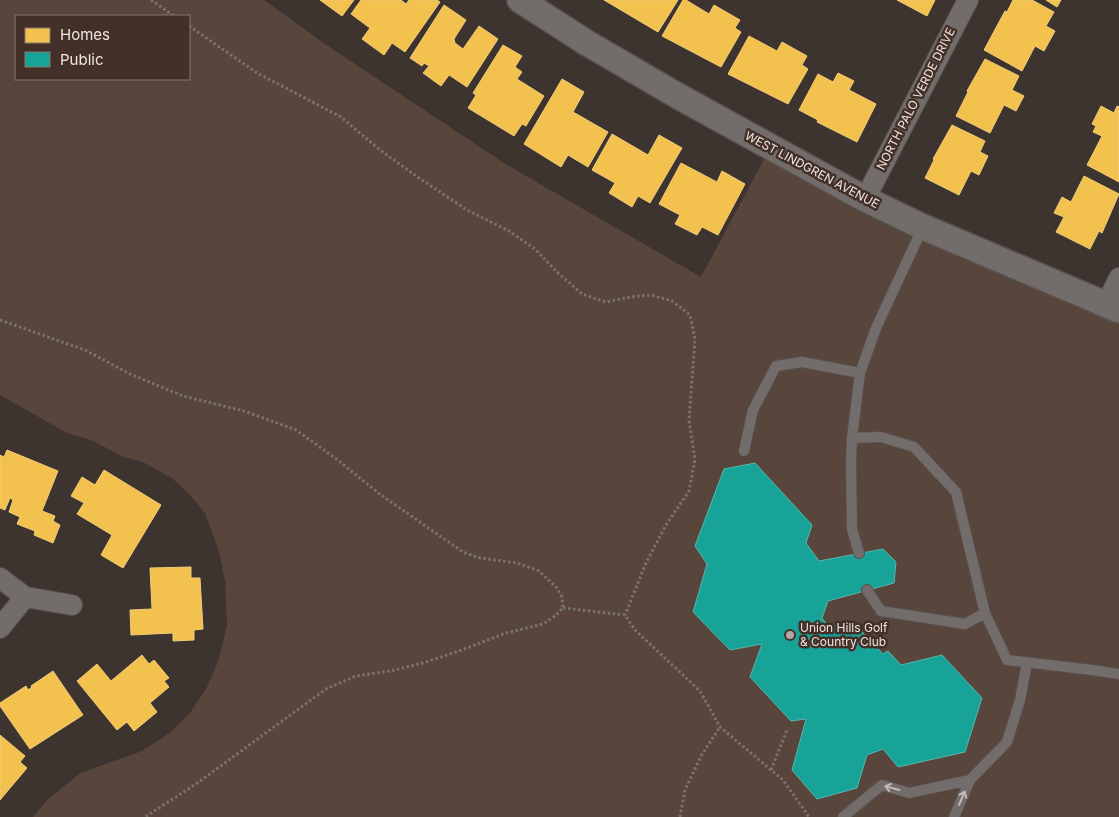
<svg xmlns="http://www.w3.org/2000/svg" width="1119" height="817" font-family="Inter,sans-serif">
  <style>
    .green { fill: #58453c; fill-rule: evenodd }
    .homes { fill: #f2c14e; stroke: #f1cc79 }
    .public { fill: #17a398; stroke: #58b6ad }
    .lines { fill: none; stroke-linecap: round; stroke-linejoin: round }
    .service-casing { stroke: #59504c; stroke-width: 12 }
    .minor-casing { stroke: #59504c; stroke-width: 22 }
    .tertiary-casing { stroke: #59504c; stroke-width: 28 }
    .path { stroke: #787270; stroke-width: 3; stroke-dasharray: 2.5 2.5; stroke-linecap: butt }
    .service { stroke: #726d6b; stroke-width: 10 }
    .minor { stroke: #726d6b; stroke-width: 20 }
    .tertiary { stroke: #726d6b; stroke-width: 25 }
    .oneway { stroke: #c4bab6 }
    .poi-dot { fill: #b1a6a1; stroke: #433129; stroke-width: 2 }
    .labels { text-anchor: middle; stroke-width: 5; stroke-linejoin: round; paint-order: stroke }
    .street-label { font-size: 12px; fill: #f0e4de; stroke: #433129 }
    .poi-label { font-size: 12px; fill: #f0e4de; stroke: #433129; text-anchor: start }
  </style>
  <rect width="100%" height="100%" fill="#3d332f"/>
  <path class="green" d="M0 0H264L325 44 507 165 701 277 770 148 1119 310V817H33L47 800 80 773 142 751 171 732 190 713 207 687 218 662 227 625 225 581 219 552 205 513 191 496 173 479 143 462 124 457 91 440 67 433 0 395ZM16 16H189V79H16Z"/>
  <path class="homes" d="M320 0H354L342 16Z
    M361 0H401L406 4 409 0H437L440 2 405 52 392 43 384 55 362 39 370 28 351 14Z
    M604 0H678L658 32Z
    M683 0H686L709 14 714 5 740 20 735 28 741 32 721 67 662 36Z
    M897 0H935L927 16Z
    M1013 0H1032L1054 12 1046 26 1055 31 1044 51 1035 46 1022 71 984 50 1005 11 1007 12Z
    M1046 0H1061L1057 7Z
    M444 5 466 20 454 39 455 43 463 49 479 26 498 39 467 87 449 75 441 86 423 73 429 66 424 63 422 66 410 58Z
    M749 36 777 51 782 42 807 56 802 65 808 69 788 104 728 74Z
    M503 45 522 56 515 67 522 72 517 79 544 96 526 126 522 124 514 136 468 108 476 95 473 93Z
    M985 59 1019 76 1012 90 1024 96 1016 111 1004 105 990 133 956 116 968 92 967 91Z
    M838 73 854 81 849 90 876 104 857 142 817 122 818 120 799 110 818 74 833 82Z
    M562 79 584 92 573 112 608 132 588 167 568 155 561 167 524 144Z
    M1101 106 1114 113 1117 106 1119 107V182L1087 165 1102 136 1093 132 1096 126 1092 124Z
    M952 125 985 141 980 152 988 156 979 175 971 171 959 195 925 178 934 160 933 159Z
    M612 134 648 155 659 135 682 148 650 203 638 196 632 207 609 193 615 183 592 170Z
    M681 163 717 182 722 171 745 184 718 235 702 227 697 235 675 224 680 215 659 204Z
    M1084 176 1119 194 1102 233 1099 231 1090 249 1056 232 1064 217 1054 213 1062 197 1071 202Z
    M7 450 58 471 42 511 55 516 53 521 60 525 53 543 34 535 35 531 17 524 20 517 9 512 13 500 10 498 5 510 0 508V455L4 457Z
    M104 470 161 505 123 568 101 555 112 535 77 514 84 503 71 496 82 477 95 485Z
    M191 567V578H200L203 629 194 630V640L173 641V633L131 635 130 610 152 609 150 568Z
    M142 655 149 664 154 660 169 678 164 681 169 687 150 703 157 712 134 731 127 722 117 730 77 681 97 664 111 681Z
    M53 671 83 715 30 749 0 706V703L26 686 28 690 32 687 31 686Z
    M0 735 25 756 20 762 27 768 0 800Z"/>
  <path class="public" d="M755 463 812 525 806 543 819 561 883 549 896 562 894 583 828 601 822 618 829 627 854 623 883 654 888 651 901 665 942 655 982 698 965 752 898 767 883 749 867 755 857 788 817 799 792 770 806 719 791 721 750 677 762 644 730 650 693 612 707 564 695 546 724 469Z"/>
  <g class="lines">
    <defs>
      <path id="service" d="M852 438 881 437 914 447 956 492 985 613 1007 660 1092 670 1119 674
        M744 451 753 410 776 366 802 362 860 373
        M859 553 852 529 851 461 852 438 860 373 876 328 923 227
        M867 590 881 611 965 624 985 613
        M843 817 882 785 909 793 970 780
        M954 817 970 780 1007 742 1020 700 1027 663"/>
      <path id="minor" d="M865 199 968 0
        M1106 305 1119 278
        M0 578 25 597 72 605
        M0 628 25 597"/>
      <path id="tertiary" d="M520 0 587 43 678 96 865 199 923 227 1119 310"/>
    </defs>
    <use href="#service" class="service-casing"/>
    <use href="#minor" class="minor-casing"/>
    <use href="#tertiary" class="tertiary-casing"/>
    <path class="path" d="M151 0 174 16
      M189 26 257 73 341 117 380 150 419 178 467 210 509 231 535 249 557 272 582 294 606 302 630 297 651 295 672 301 690 315 695 340 689 420 695 460 689 491 666 525 646 563 625 615
      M0 320 85 350 130 374 183 396 244 411 296 430 335 458 381 495 463 552 480 558 517 563 539 571 557 588 562 597 563 608 555 616 543 624 506 633 459 651 423 663 390 671 356 676 326 689 196 784 145 817
      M563 608 625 615 635 630 700 691 720 727 783 780 809 817
      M771 770 787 730
      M680 817 685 790 701 756 720 727"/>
    <use href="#service" class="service"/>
    <use href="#minor" class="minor"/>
    <use href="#tertiary" class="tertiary"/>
  </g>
  <defs><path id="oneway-shaft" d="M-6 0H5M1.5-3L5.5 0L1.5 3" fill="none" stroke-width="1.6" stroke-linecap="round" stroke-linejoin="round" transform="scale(1.25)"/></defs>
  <g class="oneway">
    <use href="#oneway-shaft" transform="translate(892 788) rotate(-165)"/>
    <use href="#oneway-shaft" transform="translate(962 798) rotate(-67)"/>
  </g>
  <circle class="poi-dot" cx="790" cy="635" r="5"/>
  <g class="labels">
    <g class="street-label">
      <text transform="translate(916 99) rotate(-63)" y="4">NORTH PALO VERDE DRIVE</text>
      <text transform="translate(812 170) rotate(28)" y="4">WEST LINDGREN AVENUE</text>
    </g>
    <g class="poi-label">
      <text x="800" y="632">Union Hills Golf<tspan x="800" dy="14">&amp; Country Club</tspan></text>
    </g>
  </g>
  <rect x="15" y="15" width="175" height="65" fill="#433129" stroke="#887971"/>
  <rect x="25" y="28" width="25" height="15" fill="#f2c14e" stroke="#887971"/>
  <text x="60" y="40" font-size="15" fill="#f0e4de">Homes</text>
  <rect x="25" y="52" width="25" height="15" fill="#17a398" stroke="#887971"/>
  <text x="60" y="65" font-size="15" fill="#f0e4de">Public</text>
</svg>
